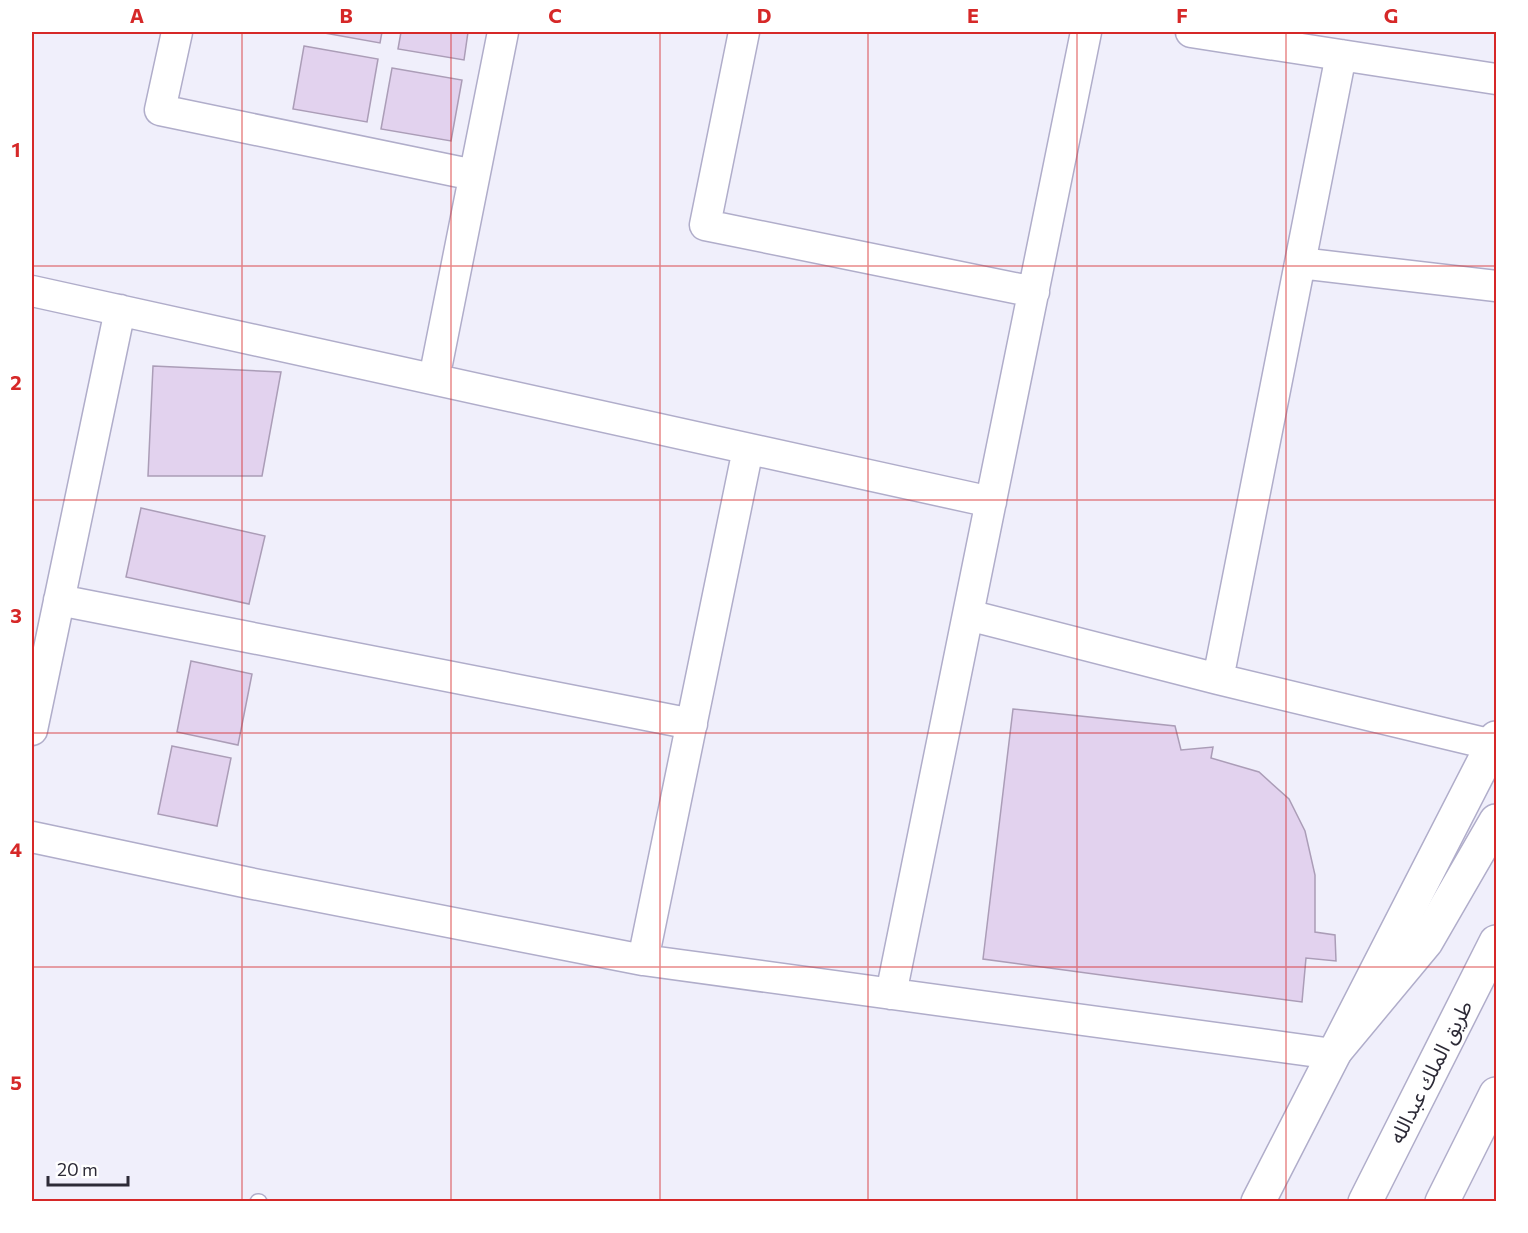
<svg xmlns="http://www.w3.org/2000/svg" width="1528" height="1233" font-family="Commissioner,'Noto Sans Arabic',sans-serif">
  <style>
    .building { fill: #e2d2ee; stroke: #ab9db7; stroke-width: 1.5 }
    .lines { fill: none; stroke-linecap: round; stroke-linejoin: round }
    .lane-casing { stroke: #b0adca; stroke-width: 18 }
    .street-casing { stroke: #b0adca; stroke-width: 33 }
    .secondary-casing { stroke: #b0adca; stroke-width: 36 }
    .highway-casing { stroke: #b0adca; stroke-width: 36 }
    .lane { stroke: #fff; stroke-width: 15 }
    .street { stroke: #fff; stroke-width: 30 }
    .secondary { stroke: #fff; stroke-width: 33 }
    .highway { stroke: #fff; stroke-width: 33 }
    .grid { fill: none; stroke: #d62828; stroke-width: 1.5; stroke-opacity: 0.55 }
    .labels { text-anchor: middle; stroke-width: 6; stroke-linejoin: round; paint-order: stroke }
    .street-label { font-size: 21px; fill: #2d2b37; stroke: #fff }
    .neatline { fill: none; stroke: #d62828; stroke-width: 2 }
    .grid-label { font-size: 20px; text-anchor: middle; font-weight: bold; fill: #d62828 }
  </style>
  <rect width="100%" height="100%" fill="#f0effb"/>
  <path class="building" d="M319 32H382L380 43Z
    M401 32H468L464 60 398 49Z
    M304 46 378 59 367 122 293 109Z
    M392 68 462 80 451 141 381 129Z
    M153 366 281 372 262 476H148Z
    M141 508 265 536 249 604 126 577Z
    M191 661 252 674 238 745 177 732Z
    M1013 709 1175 726 1181 750 1213 747 1211 758 1259 772 1289 799 1305 831 1315 875V932L1335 935 1336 961 1306 958 1302 1002 983 959Z
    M172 746 231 758 217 826 158 814Z"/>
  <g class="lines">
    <defs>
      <path id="lane" d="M258 1202H259"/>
      <path id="street" d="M177 32 160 110 474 175
        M744 32 705 225 1034 292
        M1191 32 1496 79
        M1300 263 1496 286
        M32 291 991 502
        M434 379 503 32
        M59 600 692 724
        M968 615 1218 679 1493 745
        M1218 679 1341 55
        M32 730 120 310
        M32 837 249 883 643 960 1333 1054
        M643 960 748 449
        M891 994 1086 32"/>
      <path id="secondary" d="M1258 1202 1496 738"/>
      <path id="highway" d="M1333 1054 1426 942 1496 821
        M1365 1202 1496 942
        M1442 1202 1496 1094"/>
    </defs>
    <use href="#lane" class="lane-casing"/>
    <use href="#street" class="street-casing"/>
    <use href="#secondary" class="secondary-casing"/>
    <use href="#highway" class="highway-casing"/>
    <use href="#lane" class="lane"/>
    <use href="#street" class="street"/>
    <use href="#secondary" class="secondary"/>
    <use href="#highway" class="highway"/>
  </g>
  <path class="grid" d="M242 32V1202M451 32V1202M660 32V1202M868 32V1202M1077 32V1202M1286 32V1202M32 266H1496M32 500H1496M32 733H1496M32 967H1496"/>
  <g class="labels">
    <g class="street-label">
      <text transform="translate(1431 1072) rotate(-63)" y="7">طريق الملك عبدالله</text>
    </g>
  </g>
  <rect width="1528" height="1233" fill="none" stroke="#ffffff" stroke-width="66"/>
  <path d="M48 1176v9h80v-9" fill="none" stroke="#2d2b37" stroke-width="3"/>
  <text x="57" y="1176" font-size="18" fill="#2d2b37" stroke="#ffffff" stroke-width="4.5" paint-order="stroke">20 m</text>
  <rect x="33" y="33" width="1462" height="1167" class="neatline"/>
  <g class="grid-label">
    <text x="137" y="23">A</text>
    <text x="346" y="23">B</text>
    <text x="555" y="23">C</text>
    <text x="764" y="23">D</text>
    <text x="973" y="23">E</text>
    <text x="1182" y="23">F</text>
    <text x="1391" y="23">G</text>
    <text x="16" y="157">1</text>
    <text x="16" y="390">2</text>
    <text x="16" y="623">3</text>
    <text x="16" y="857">4</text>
    <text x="16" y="1090">5</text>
  </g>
</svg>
